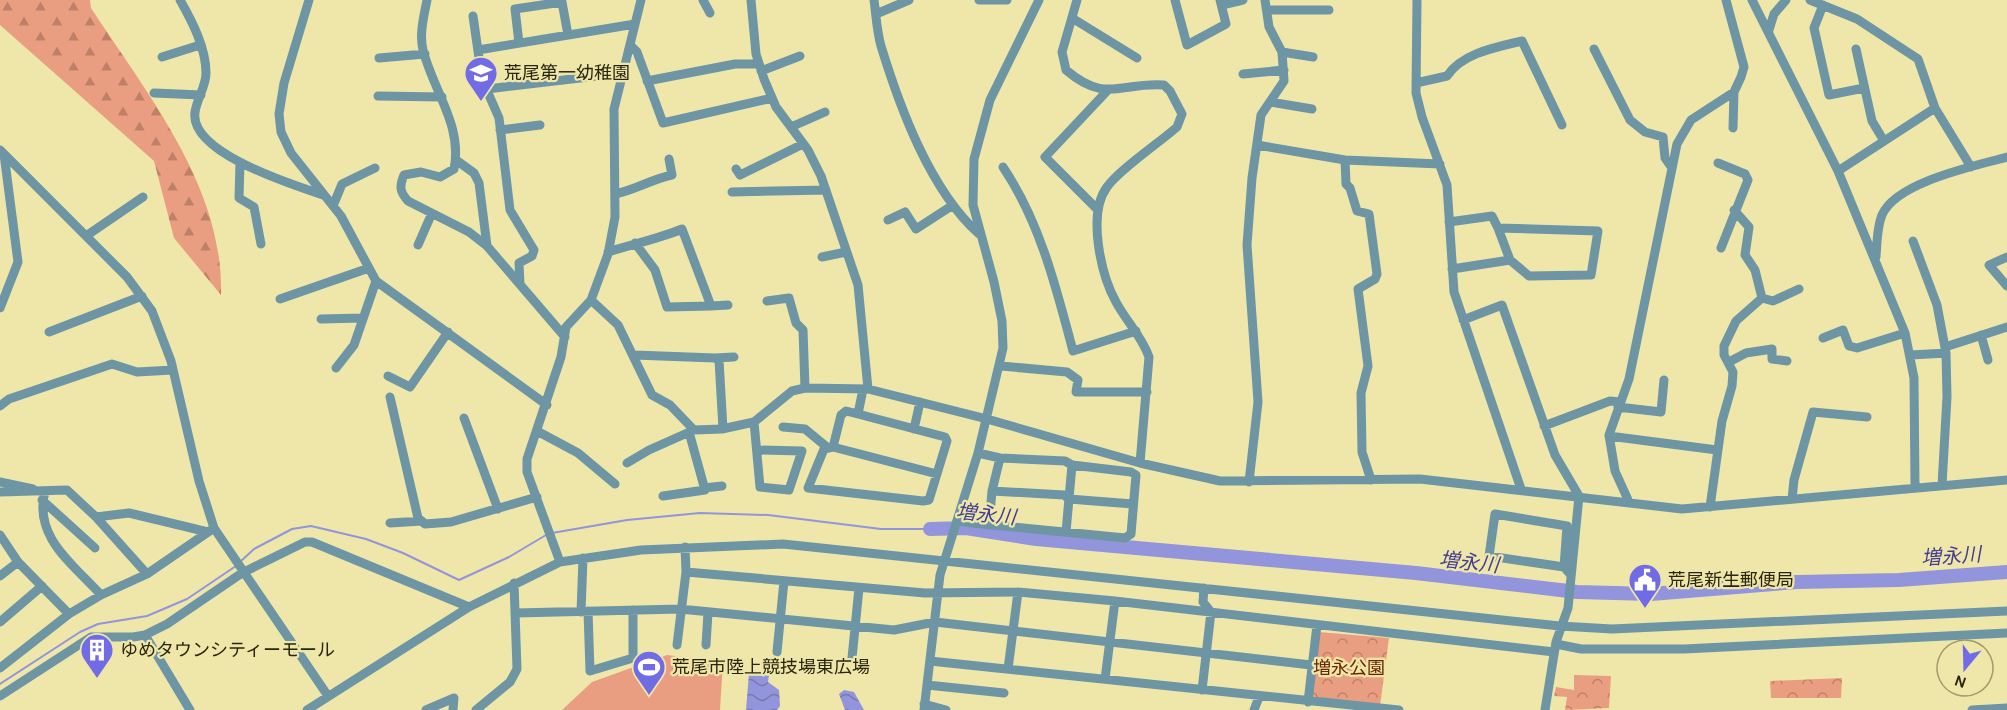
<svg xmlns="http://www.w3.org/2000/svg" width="2007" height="710" font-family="Karla,'Noto Sans JP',sans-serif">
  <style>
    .forest { fill: url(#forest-firs) }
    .park { fill: url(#park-crowns) }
    .garden { fill: #ea9e81 }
    .water { fill: url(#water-waves) }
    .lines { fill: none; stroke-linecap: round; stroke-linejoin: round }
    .stream { stroke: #9294dc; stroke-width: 2 }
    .river { stroke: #9294dc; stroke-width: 14 }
    .minor { stroke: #6e95a3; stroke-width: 9 }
    .labels { text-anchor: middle; stroke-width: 4.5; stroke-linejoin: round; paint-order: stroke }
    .poi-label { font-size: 18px; fill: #29250c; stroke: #efe7a9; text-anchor: start }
    .park-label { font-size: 18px; fill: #692401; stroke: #efe7a9 }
    .water-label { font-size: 20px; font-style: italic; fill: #443e92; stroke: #efe7a9 }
  </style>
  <defs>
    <pattern id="forest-firs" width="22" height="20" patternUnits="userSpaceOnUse" patternTransform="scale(1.5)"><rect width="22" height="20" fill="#ea9e81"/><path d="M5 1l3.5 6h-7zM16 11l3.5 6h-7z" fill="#be8168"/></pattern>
    <pattern id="park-crowns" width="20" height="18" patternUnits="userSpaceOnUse" patternTransform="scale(1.5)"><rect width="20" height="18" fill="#ea9e81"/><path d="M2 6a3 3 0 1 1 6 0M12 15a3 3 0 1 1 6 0" fill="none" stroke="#be8168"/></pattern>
    <pattern id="water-waves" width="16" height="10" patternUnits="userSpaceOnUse" patternTransform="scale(1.5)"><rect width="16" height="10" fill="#9294dc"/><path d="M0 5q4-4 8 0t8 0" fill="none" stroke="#7779b1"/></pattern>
  </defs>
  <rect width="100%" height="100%" fill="#efe7a9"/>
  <path class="forest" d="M0 0H90L91 8C147 94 224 187 221 295L174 238 154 161 0 25Z"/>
  <path class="park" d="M1319 632 1389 638 1380 706 1309 697Z
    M1574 675 1611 676 1609 708 1565 710 1567 697 1554 696 1556 687 1574 690Z
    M1842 678 1841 698H1771L1770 681Z"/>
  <path class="garden" d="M667 655 723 662 720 710H562L592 682Z"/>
  <path class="water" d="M759 670 769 675 768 682 779 690 780 706 777 710H746L749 673Z
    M844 690 854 692 864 710H845L839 694Z"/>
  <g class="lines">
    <path class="stream" d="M552 533 627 520 700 513 768 515 881 529H930
      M240 562 254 549 292 529 311 526 366 539 403 553 459 580 509 557 546 535
      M0 684 80 632 98 624 147 616 187 599 236 566"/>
    <path class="river" d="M930 529 966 528 1036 539 1416 573 1577 592 1651 594 1797 582 1899 580 2007 572"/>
    <path class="minor" d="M180 0C192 21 206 48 206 73 206 86 197 99 195 112 189 153 294 185 323 195
      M309 0 284 83 279 114 281 132 291 153 341 216 376 281 547 405
      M427 0C424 16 419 34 423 50 433 90 463 126 454 169L440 177 421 172 404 175C399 187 400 192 408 201L469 232 487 246
      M703 0 710 13
      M751 0 756 54 764 79 776 107 808 150 821 176 858 285 868 389
      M874 0C876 15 877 32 881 46 900 108 930 190 979 234
      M979 0H1007
      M1077 0 1062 52 1066 70C1106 104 1120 82 1164 85L1170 91 1182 114 1177 127C1159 143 1120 169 1107 187 1087 214 1101 275 1116 302 1126 321 1142 336 1149 357L1140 463
      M1175 0 1187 45 1226 24 1220 0
      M1417 0 1416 93 1422 117 1447 185 1454 292 1521 489
      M1752 0 1838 171 1905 333 1914 378 1915 487
      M1810 0 1857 19 1918 59 1935 108 1971 167
      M1222 5 1243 0
      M1823 5 1814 28 1829 95 1864 88
      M1267 10H1329
      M876 14 909 0
      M473 16 482 79 499 118 510 210 534 250 532 256 519 263 520 284
      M1072 18 1137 58
      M1769 30 1774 14 1786 0
      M519 43 515 9 562 2 568 35
      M630 45 637 52 663 123 772 98
      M1594 49 1630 120 1645 132 1663 137 1665 158 1672 168
      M1856 49 1872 121 1884 141
      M478 50 635 24
      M1282 52 1313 57
      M162 57 200 45
      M379 58 425 54
      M761 71 800 56
      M1243 74 1284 70
      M647 81 735 64H759
      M1416 83 1447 76C1462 53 1497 47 1522 41L1562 125
      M487 89 623 73
      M154 93 201 95
      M378 96 442 97
      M1270 102 1312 109
      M791 127 825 112
      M1733 128 1734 92
      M500 130 540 125
      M1257 145 1345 160 1440 164
      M0 150 127 277 152 311 171 361 199 481 214 528 328 696
      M456 160 474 173 479 183 487 246 565 337
      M1345 160 1346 184 1350 188 1357 211 1369 214 1377 274 1375 279 1358 289 1368 366 1361 393 1362 452 1371 480
      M240 162 239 198 254 207 261 244
      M1718 163 1745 174 1748 180 1721 248
      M1003 167C1040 222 1056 287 1073 351L1136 331
      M736 169 740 175 803 144
      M1838 171 1935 108
      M732 192 826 190
      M615 194C635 190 652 179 672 175L669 159
      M333 206 342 184 375 168
      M1098 210 1045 157 1108 90
      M1734 210 1749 227 1745 255 1755 270 1762 298 1773 301 1799 289
      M888 220 905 212 916 229 953 205
      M1449 222 1492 216 1498 228 1598 231 1591 275 1529 276 1510 260 1452 269
      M1498 228 1510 260
      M86 236 143 197
      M1913 241 1937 305 1946 353 1947 397 1942 485
      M418 245 432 213
      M608 252C633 244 658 239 682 229L711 306 667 307 655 270 635 243
      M822 257 846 252
      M1876 257C1877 243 1877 227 1882 215 1896 182 1975 166 2007 157
      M2007 257 1989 265 2007 286
      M280 299 369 268
      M591 300 618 325 652 395 670 405 694 430 722 429 754 422 792 391 805 388 868 389 987 419 1140 463 1220 481 1420 479 1682 509 2007 480
      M767 301 789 298 796 323 803 330 805 388
      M711 306 728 305
      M0 308 18 262 4 154
      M321 319 363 318
      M1463 320 1502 305 1555 455 1579 496 1568 608 1556 642 1545 710
      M49 332 142 296
      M1981 335 1988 360
      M1823 338 1843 330 1849 346 1857 348 1905 333
      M1945 347 2007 327
      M634 355 715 358 719 360 723 429
      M1911 355 1946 353
      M715 358 734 357
      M1729 362 1746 353 1772 349V359L1787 361
      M1001 366 1067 372 1078 380 1076 392H1147
      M336 368 354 345 376 281
      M388 376 410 387 448 332
      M390 397 418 518 425 524 451 522 537 497
      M0 406 9 399 112 364 137 372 173 370
      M1618 407 1661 412 1664 380
      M858 414 945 437 947 441 929 500 923 501 808 488 824 449 833 447 841 415 846 411 858 414 863 389
      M464 418 498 509
      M754 422 760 487 789 490 802 451 757 450
      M1544 426 1610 401 1620 402
      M783 427 805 429 828 448
      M914 429 920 402
      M537 431 578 453 615 484
      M1609 436 1717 450
      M833 447 937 474
      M978 453 1000 458 1065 461 1072 465
      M627 463 649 450 694 430
      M0 482 33 489
      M1249 482 1258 402 1247 245 1252 178 1261 115 1284 81 1282 52 1269 27 1265 0
      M704 488 722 486
      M45 491C33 537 73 564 101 595
      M992 491 1000 458
      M0 492 67 490 96 517 147 574
      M663 496 705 490 689 432
      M1792 499 1794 480 1813 412 1867 417
      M42 500 95 548
      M1629 502 1615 471 1609 435 1629 379 1677 144 1691 120 1734 92 1741 77 1744 67 1726 0
      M1710 507 1722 421 1732 386 1733 372 1724 355V346L1736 321 1762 298
      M96 517 129 513 208 532
      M957 521 972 523 1125 538 1131 534 1136 475 1131 472 1072 465 1066 532
      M390 523 422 521
      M989 525 992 491 1064 495 1069 499 1133 504
      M0 535 18 562 69 614
      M685 547 686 572 925 593 1018 592 1115 601 1554 652
      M560 562 527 472V459L561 357 566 327 591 300 608 254 615 217 614 109 641 0
      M1564 567 1567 526 1495 514 1489 556 1564 567 1571 575
      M0 576 18 562
      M588 611 590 671 633 658V610
      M581 612 583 558
      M516 613 680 609 894 630 935 622 1311 665
      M0 622 42 586
      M145 635 190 710
      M1556 644 1581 649H1684L2007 633
      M677 645 686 572
      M706 645 708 612
      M777 652 784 581
      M852 658 859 588
      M930 661 1399 710
      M0 668 69 614 101 595 147 574 214 528
      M1008 669 1018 592
      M1105 679 1115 601
      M927 685 1004 693
      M1202 690 1211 612 1203 602 1204 588
      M0 696 91 637H133L145 635 167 624 242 573 305 542H312L469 607
      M1308 702 1317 625
      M924 704 946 710
      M307 710 469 607 560 562 641 550 783 544 1560 626 1612 629 2007 611
      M426 710 454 698 453 710
      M476 710 510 682 517 669 514 583
      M924 710 940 575 978 453 1003 348 1002 321 994 282 973 205 974 159 990 100 1039 0
      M1254 710 1259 697
      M1972 710 2007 708"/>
  </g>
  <defs>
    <symbol id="school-pin" viewBox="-11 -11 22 30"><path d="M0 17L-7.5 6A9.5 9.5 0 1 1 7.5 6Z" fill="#726be6" stroke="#efe7a9"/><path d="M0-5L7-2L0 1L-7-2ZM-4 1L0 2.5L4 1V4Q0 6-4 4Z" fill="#fff"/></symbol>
    <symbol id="civic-pin" viewBox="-11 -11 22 30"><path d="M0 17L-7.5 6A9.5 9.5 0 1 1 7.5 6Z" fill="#726be6" stroke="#efe7a9"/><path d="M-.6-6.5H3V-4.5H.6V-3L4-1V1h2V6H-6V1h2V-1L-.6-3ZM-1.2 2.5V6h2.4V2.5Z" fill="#fff"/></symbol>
    <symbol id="building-pin" viewBox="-11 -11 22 30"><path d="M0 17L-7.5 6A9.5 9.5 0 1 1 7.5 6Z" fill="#726be6" stroke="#efe7a9"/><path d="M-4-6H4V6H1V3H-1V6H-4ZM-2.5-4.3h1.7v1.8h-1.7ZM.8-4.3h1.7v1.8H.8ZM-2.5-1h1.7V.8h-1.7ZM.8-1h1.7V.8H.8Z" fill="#fff"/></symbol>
    <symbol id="stadium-pin" viewBox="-11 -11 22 30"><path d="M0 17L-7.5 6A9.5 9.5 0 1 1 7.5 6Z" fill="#726be6" stroke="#efe7a9"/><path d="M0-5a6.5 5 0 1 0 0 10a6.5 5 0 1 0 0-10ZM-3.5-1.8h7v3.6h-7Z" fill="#fff"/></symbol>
  </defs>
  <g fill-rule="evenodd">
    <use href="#school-pin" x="462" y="54" width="38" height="52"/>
    <use href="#civic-pin" x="1626" y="561" width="38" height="52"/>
    <use href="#building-pin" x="78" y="631" width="38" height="52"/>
    <use href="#stadium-pin" x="630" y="648" width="38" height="52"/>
  </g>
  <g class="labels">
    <g class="poi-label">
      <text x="504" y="79">荒尾第一幼稚園</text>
      <text x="1668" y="586">荒尾新生郵便局</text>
      <text x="120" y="656">ゆめタウンシティーモール</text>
      <text x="672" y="673">荒尾市陸上競技場東広場</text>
    </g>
    <g class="park-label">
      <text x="1349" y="674">増永公園</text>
    </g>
    <g class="water-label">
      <text transform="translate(986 514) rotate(6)" y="7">増永川</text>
      <text transform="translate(1951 556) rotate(-4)" y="7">増永川</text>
      <text transform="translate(1469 562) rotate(6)" y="7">増永川</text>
    </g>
  </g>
  <g transform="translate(1965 668) rotate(199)"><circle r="28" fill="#efe7a9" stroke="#a0996a" stroke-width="1.5"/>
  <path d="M0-4.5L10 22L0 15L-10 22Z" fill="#726be6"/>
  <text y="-9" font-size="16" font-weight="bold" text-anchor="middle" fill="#29250c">N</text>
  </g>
</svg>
